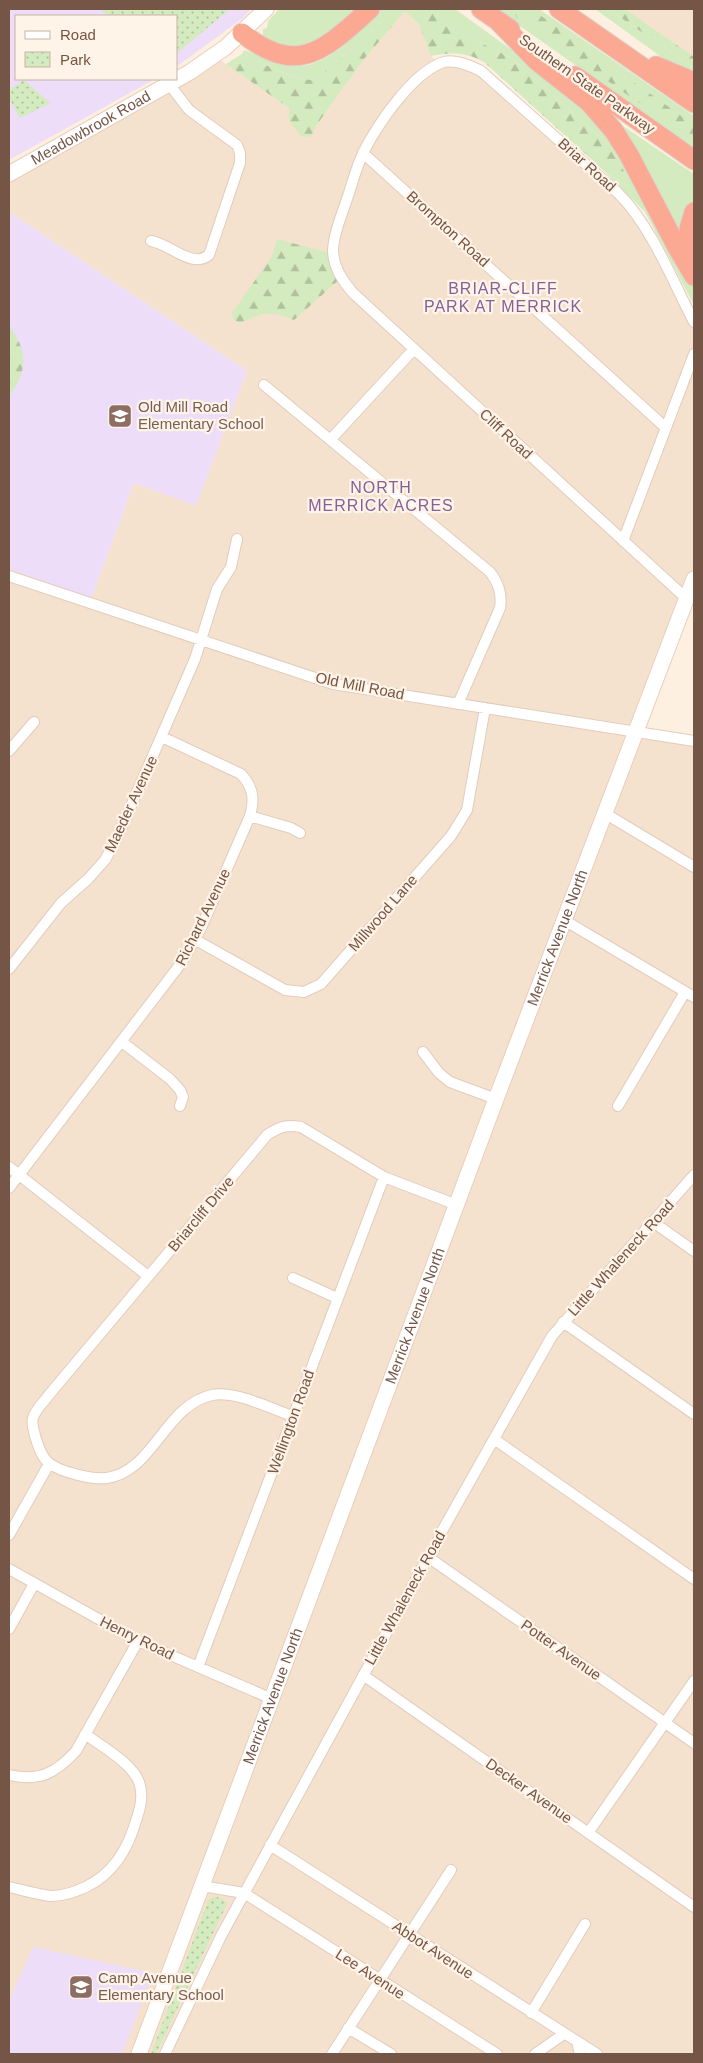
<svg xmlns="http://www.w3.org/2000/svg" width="703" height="2063" font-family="Arial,sans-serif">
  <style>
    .residential { fill: #f5e2ce }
    .education { fill: #edddf9 }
    .grass { fill: #d3ebbe }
    .forest { fill: url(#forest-firs) }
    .park { fill: url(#park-dots) }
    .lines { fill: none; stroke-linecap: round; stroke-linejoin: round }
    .street-casing { stroke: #e2ccbc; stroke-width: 12 }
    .secondary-casing { stroke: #e9cebb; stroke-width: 17 }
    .highway-casing { stroke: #dbd3cf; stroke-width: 21 }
    .street { stroke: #fff; stroke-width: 10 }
    .secondary { stroke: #fff; stroke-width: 15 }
    .highway { stroke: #fba993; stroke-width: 19 }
    .labels { text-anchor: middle; stroke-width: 4.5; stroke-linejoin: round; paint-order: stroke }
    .street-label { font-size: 15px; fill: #755546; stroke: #fff4e7 }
    .education-label { font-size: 15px; fill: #785e54; stroke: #fff4e7; text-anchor: start }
    .neighbourhood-label { font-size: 16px; letter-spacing: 1px; fill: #836199; stroke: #fff4e7 }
  </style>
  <defs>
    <pattern id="forest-firs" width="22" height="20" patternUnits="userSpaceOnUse" patternTransform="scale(1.25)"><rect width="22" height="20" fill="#d3ebbe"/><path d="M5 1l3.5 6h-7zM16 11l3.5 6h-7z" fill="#b0c19c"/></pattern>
    <pattern id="park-dots" width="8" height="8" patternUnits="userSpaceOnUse" patternTransform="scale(1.25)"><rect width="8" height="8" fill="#d3ebbe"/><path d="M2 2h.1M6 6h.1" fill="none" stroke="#b0c19c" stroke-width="1.8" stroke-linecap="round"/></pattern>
  </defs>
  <rect width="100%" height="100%" fill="#fdf0e0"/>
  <path class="residential" d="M617 9H694V63Z
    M405 10 419 24 431 55 439 66 473 67 625 200 694 322V579L637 730 694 737V2054H9V569L91 599 134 483 196 505 247 371 9 212V174L214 56 316 126 364 59Z"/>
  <path class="education" d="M9 9H251L243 18 176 67V16H16V79H155L9 160Z
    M9 212 247 371 196 506 134 483 91 599 9 569Z
    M33 1947 153 1973 122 2054H9V2001Z"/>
  <path class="grass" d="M279 9H360L323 43 299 50 267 44 263 35V29L267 28 268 21Z
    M381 9H396L323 73 311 80 296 78 244 56 230 67 226 64 242 54 244 50C258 55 281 65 296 66 328 68 360 30 381 9Z
    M430 9H455L563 87 617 145 694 284V305L645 212 602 169 632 190 606 142 513 59 475 40 454 32Z
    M496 9H539L694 116V149Z
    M595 9H608L694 68V78L689 77Z
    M611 118 694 174V206L684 233 677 237Z"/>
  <path class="forest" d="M396 9H430L454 32 475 40 513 59 606 142 633 186 632 190 602 169 484 62C466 52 450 52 431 56L419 24 405 11 364 59 316 126 311 137 301 136 289 121V108L230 67 244 56 296 78 311 80 323 73Z
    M512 9H528L537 13 694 125V141L517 18Z
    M608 9H625L694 57V68Z
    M277 239 333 254 341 278 294 320C265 309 266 313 239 323L233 319 232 311 235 309 272 256Z
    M9 326C28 350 28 371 9 396Z"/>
  <path class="park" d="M101 9H230L176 54V16H107Z
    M24 80 50 103 20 118 9 98V90Z
    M213 1897C219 1897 224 1898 227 1904L156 2054H151L208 1900Z"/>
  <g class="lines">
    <defs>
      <path id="street" d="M363 153 666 428
        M151 241C170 244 192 269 209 255L240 163V153L237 145 189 110 169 84
        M264 385 490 572C499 584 502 594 500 608L458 704
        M331 439 414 349
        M623 541 694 354
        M9 576 333 684 694 741
        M687 599 353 293C342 280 333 267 333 249 334 232 341 217 346 202 352 185 356 167 364 151 378 124 411 75 441 63 453 58 469 65 481 71L618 193C652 227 672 280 694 322
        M9 751 34 722
        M606 814 694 867
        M250 816 291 828 300 833
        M564 920 694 997
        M194 939 285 990 304 992 321 984 451 836 467 810 485 708
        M9 969 61 903 88 879 105 860 117 838 195 659 217 589 231 567 237 539
        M122 1042 170 1079 180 1090 183 1097 180 1106
        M423 1052 439 1073 450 1082 496 1099
        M618 1106 685 992
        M9 1167 148 1276
        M9 1188 182 962 201 928 250 816C255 799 253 787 241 774L162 737
        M653 1222 694 1251
        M293 1278 337 1298
        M563 1322 694 1414
        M293 1416C271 1409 235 1390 212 1395 165 1405 153 1472 107 1478 93 1480 60 1472 49 1463 41 1457 38 1445 35 1436 34 1430 31 1424 33 1418 35 1410 44 1402 48 1396L267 1135C279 1127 287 1124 301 1127L384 1177 457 1205
        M494 1439 694 1579
        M9 1535 49 1464
        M428 1557 694 1743
        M9 1569 138 1641 270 1698
        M9 1629 34 1584
        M198 1667 384 1177
        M363 1675 694 1907
        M9 1775C39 1782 56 1773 76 1751L138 1641
        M588 1833 694 1681
        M270 1845 597 2054
        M202 1886 244 1893 497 2054
        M9 1887C22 1890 36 1894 50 1896 58 1896 68 1894 76 1891 105 1881 123 1859 133 1830 138 1814 145 1799 139 1782 132 1763 101 1746 85 1734
        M531 2013 585 1924
        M348 2028 391 2054
        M577 2042 580 2054
        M165 2054 221 1936 428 1557 433 1552 442 1531 552 1336 694 1175
        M332 2054 451 1870
        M535 2054 564 2034"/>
      <g id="secondary">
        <path id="s1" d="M9 174 190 72 226 47 266 9"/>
        <path id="s2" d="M139 2054 496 1099 694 579"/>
      </g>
      <path id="highway" d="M481 9 510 29
        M559 9 694 103
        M499 22 537 61 589 102 614 131 629 155 677 247 694 276
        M242 33C299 78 325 49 370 9
        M656 66 694 82
        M575 76 694 160
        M694 212 689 229 694 249"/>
    </defs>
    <use href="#street" class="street-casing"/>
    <use href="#secondary" class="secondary-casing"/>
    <use href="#highway" class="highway-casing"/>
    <use href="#street" class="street"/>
    <use href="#secondary" class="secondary"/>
    <use href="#highway" class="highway"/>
  </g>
  <defs>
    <symbol id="school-square" viewBox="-11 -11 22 22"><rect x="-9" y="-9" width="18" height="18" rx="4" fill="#8d6e63" stroke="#fff4e7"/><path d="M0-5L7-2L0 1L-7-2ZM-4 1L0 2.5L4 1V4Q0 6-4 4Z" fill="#fff"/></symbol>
  </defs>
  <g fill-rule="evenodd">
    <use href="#school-square" x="106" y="402" width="28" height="28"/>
    <use href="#school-square" x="67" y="1973" width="28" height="28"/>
  </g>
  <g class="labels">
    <g class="street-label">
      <text transform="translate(587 84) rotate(35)" y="5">Southern State Parkway</text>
      <text dy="5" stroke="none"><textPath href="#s1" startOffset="94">Meadowbrook Road</textPath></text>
      <text transform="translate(587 165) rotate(42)" y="5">Briar Road</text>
      <text transform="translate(448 229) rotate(42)" y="5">Brompton Road</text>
      <text transform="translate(506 434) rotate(43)" y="5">Cliff Road</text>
      <text transform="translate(360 686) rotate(11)" y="5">Old Mill Road</text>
      <text transform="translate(131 804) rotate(-65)" y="5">Maeder Avenue</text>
      <text transform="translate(383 913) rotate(-49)" y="5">Millwood Lane</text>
      <text transform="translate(203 917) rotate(-64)" y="5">Richard Avenue</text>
      <text dy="5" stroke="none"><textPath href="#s2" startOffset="1192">Merrick Avenue North</textPath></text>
      <text transform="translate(201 1214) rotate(-50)" y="5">Briarcliff Drive</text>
      <text transform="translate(621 1258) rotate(-48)" y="5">Little Whaleneck Road</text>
      <text dy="5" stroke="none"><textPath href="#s2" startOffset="788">Merrick Avenue North</textPath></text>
      <text transform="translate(291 1422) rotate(-70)" y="5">Wellington Road</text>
      <text transform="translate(405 1598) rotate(-61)" y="5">Little Whaleneck Road</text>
      <text transform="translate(137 1638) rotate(26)" y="5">Henry Road</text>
      <text transform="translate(561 1650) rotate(35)" y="5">Potter Avenue</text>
      <text dy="5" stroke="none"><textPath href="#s2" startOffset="382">Merrick Avenue North</textPath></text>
      <text transform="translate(529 1791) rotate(35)" y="5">Decker Avenue</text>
      <text transform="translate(433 1950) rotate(33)" y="5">Abbot Avenue</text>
      <text transform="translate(370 1974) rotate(33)" y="5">Lee Avenue</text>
    </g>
    <g class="education-label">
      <text x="138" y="412">Old Mill Road<tspan x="138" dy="17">Elementary School</tspan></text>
      <text x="98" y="1983">Camp Avenue<tspan x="98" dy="17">Elementary School</tspan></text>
    </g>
    <g class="neighbourhood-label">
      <text x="503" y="294">BRIAR-CLIFF<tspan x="503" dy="18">PARK AT MERRICK</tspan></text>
      <text x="381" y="493">NORTH<tspan x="381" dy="18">MERRICK ACRES</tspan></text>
    </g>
  </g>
  <rect width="703" height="2063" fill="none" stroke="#755546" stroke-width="20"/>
  <rect x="15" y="15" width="162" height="65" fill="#fff4e7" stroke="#c8b4a7"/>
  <rect x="25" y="31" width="25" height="8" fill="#ffffff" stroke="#c8b4a7"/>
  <text x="60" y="40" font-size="15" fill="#755546">Road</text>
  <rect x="25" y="52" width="25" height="15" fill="url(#park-dots)" stroke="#c8b4a7"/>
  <text x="60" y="65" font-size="15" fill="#755546">Park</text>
</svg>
